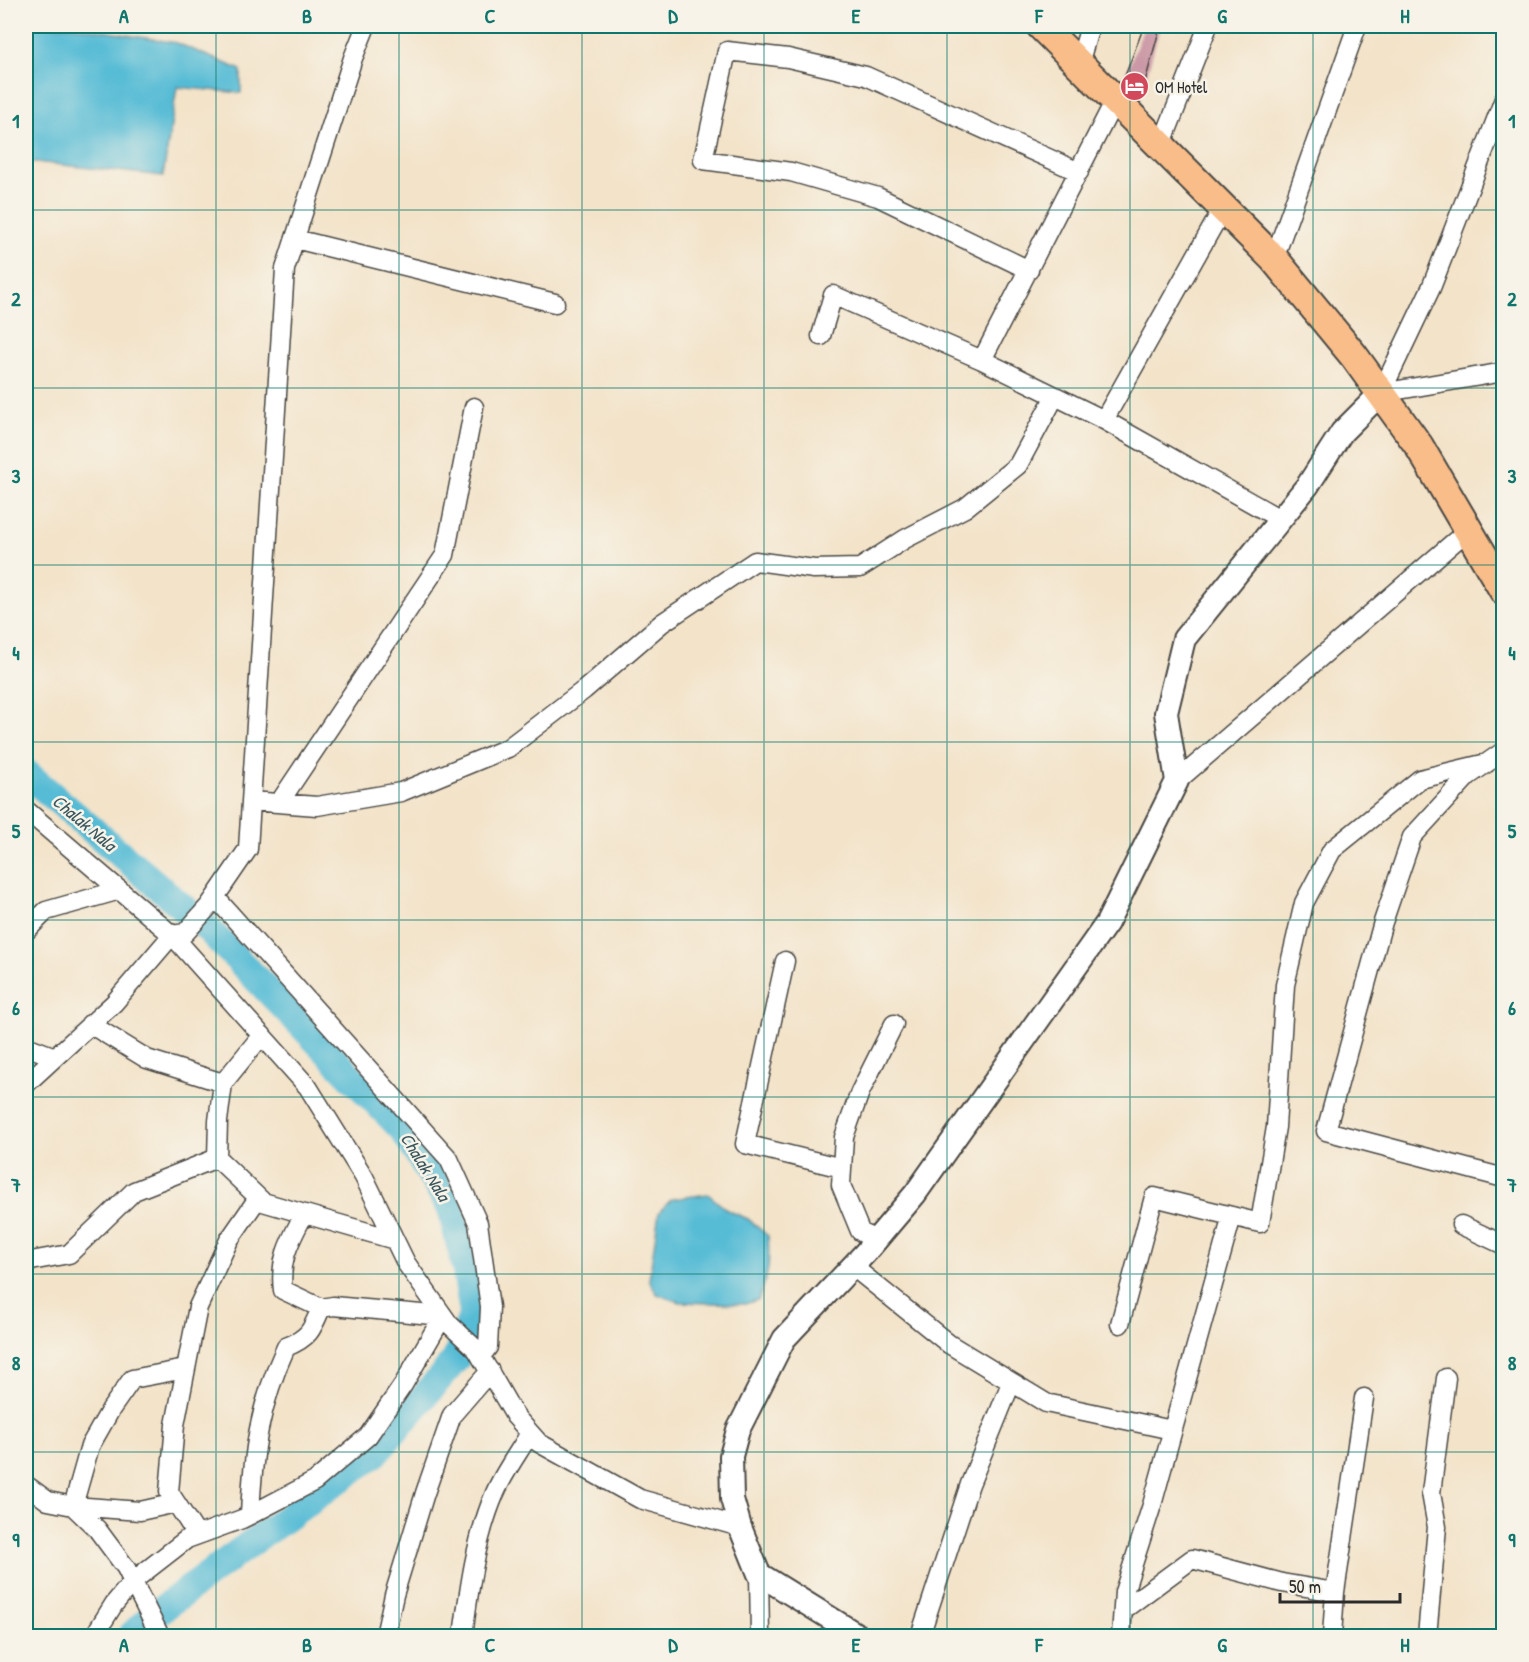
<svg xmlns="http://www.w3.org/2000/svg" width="1529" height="1662" font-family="'Patrick Hand',sans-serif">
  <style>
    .water { fill: #57bcd5; stroke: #417480; stroke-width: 1.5 }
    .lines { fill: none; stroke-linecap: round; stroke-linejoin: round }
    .river { stroke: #57bcd5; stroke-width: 28 }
    .building { fill: #ca98a6 }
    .minor-casing { stroke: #494743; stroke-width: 21 }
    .tertiary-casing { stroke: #494743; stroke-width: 26 }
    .primary-casing { stroke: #494743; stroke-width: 32 }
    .minor { stroke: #fff; stroke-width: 18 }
    .tertiary { stroke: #fff; stroke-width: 22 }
    .primary { stroke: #f8bd89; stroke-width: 28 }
    .grid { fill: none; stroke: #0f766e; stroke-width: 1.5; stroke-opacity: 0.55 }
    .labels { text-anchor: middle; stroke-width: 5; stroke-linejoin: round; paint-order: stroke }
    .poi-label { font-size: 16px; fill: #2b2b2b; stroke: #f7f3e8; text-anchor: start }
    .water-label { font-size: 18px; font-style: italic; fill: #38565e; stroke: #f7f3e8 }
    .neatline { fill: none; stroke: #0f766e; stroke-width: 2 }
    .grid-label { font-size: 20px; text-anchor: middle; font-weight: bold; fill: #0f766e }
  </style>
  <rect width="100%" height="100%" fill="#f7f3e8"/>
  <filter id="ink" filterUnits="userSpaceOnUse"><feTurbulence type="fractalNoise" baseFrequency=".0167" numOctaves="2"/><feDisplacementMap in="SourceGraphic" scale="12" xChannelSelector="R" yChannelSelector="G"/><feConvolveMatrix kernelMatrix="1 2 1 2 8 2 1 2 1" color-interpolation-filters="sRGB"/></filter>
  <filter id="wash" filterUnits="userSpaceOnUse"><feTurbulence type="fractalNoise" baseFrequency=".008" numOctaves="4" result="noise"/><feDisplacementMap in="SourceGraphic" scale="24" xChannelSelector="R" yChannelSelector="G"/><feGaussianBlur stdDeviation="1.35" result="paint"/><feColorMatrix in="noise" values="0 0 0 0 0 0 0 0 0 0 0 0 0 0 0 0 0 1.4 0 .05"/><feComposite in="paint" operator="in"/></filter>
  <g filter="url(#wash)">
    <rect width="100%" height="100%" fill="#f3e3c9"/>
    <path class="water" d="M26 26H73L177 43 241 70V93L177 87 163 176 26 161Z
      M708 1194 727 1210 748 1219 768 1236C770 1261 769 1276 758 1300L745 1304 680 1302 657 1294 649 1280 659 1212 672 1199Z"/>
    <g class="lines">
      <path class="river" d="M26 773 208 929 403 1130 451 1208 465 1266 473 1313 456 1359 375 1454 233 1556 150 1618 131 1636"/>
    </g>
    <g id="blocks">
      <path class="building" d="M1144 26 1159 31 1140 100 1122 84Z"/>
    </g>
  </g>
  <g filter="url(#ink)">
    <use href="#blocks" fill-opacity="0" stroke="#494743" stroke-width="1.5"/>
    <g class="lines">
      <defs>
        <path id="minor" d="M1079 64 1090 26
          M1161 146 1208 26
          M295 239 555 303
          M1274 259 1357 26
          M1029 270 878 197 791 172 703 160 727 51 788 58 866 76 1079 172
          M821 336 833 295 982 360 1104 420 1280 519
          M982 360 1115 100
          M1381 393 1431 288 1504 99
          M1381 393 1504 372
          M1104 420 1223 208
          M1504 751 1468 776 1412 837 1383 922 1326 1131 1504 1178
          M1177 781 1468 530
          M251 801 317 806 401 792 508 748 584 690 662 623 755 561 814 569 860 568 905 539 965 508 1018 465 1055 396
          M279 803 445 555 474 407
          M26 810 172 935 308 1087 364 1177 406 1263 449 1324 477 1350 515 1416 539 1443 640 1499 740 1527
          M215 897 449 1159 478 1223 490 1307 488 1347 481 1356
          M26 931 46 911 120 890
          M785 961 745 1144 842 1168
          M90 1024 147 1059 223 1083
          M262 1035 223 1083 218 1121 217 1158 263 1202 395 1240
          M26 1046 55 1057
          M26 1084 114 1003 172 935 185 933 209 906 248 849 285 269 353 58 366 26
          M304 1214C290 1241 279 1259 283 1290L321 1308
          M1461 1225 1504 1245
          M875 1241 860 1231 841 1185 844 1137 860 1092 894 1024
          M26 1265 31 1261 69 1254 134 1191 217 1158
          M852 1266 949 1344 1046 1403 1172 1430
          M1120 1324 1154 1197 1260 1223 1276 1127 1285 985 1304 903 1332 850 1420 779 1487 763
          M26 1485 48 1501 73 1506 97 1529 126 1568 158 1632V1636
          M176 1503 140 1511 73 1506 90 1446 111 1409 132 1379 185 1369
          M197 1535 169 1492 175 1425 198 1307 229 1240 258 1198
          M759 1574 760 1636
          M1123 1610 1192 1559 1282 1583 1335 1592
          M94 1636 114 1604 133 1581 187 1539 242 1519 250 1515 315 1481 368 1436 403 1385 443 1316 333 1306 321 1308C312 1330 309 1338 286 1347 259 1406 253 1451 250 1515
          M385 1636 394 1595 425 1493 452 1415 490 1371
          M463 1636C469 1589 476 1537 495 1493 504 1472 519 1452 530 1433
          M920 1636 970 1484 1011 1383
          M1121 1636 1124 1592 1152 1505 1232 1216
          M1332 1636 1335 1592 1364 1398
          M1427 1636 1437 1527 1431 1493 1446 1378"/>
        <path id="tertiary" d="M859 1636 759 1574 740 1527 732 1499 731 1456 738 1430 784 1339 865 1253 915 1194 1107 923 1177 781 1166 713 1184 639 1308 485 1342 432 1381 393"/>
        <path id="primary" d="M1041 26 1274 259 1354 356 1419 446 1504 591"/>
      </defs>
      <use href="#minor" class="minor-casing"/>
      <use href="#tertiary" class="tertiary-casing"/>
      <use href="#primary" class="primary-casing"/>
      <use href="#minor" class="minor"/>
      <use href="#tertiary" class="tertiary"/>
      <use href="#primary" class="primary"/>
    </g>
  </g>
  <path class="grid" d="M216 26V1636M399 26V1636M582 26V1636M764 26V1636M947 26V1636M1130 26V1636M1313 26V1636M26 210H1504M26 388H1504M26 565H1504M26 742H1504M26 920H1504M26 1097H1504M26 1274H1504M26 1452H1504"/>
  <defs>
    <symbol id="hotel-disc" viewBox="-11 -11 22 22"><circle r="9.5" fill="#d1495b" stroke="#f7f3e8"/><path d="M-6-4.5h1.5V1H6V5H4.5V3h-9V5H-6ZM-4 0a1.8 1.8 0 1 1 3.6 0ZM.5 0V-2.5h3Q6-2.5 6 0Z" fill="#fff"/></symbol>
  </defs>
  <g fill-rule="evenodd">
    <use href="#hotel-disc" x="1118" y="70" width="33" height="33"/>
  </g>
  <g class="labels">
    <g class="poi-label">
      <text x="1155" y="93">OM Hotel</text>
    </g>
    <g class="water-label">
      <text transform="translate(84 823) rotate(40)" y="6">Chalak Nala</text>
      <text transform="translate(425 1167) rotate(58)" y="6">Chalak Nala</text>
    </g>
  </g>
  <rect width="1529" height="1662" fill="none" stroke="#f7f3e8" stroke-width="66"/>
  <path d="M1280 1593v9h120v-9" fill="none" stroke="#2b2b2b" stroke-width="3"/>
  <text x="1289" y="1593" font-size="18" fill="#2b2b2b" stroke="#f7f3e8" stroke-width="4.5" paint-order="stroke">50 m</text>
  <rect x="33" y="33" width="1463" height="1596" class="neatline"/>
  <g class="grid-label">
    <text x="124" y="23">A</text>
    <text x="307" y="23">B</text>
    <text x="490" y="23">C</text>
    <text x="673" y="23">D</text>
    <text x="856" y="23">E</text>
    <text x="1039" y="23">F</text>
    <text x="1222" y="23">G</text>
    <text x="1405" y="23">H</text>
    <text x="16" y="128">1</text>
    <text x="1512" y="128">1</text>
    <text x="16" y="306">2</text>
    <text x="1512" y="306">2</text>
    <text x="16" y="483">3</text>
    <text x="1512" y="483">3</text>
    <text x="16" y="660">4</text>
    <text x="1512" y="660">4</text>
    <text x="16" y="838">5</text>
    <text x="1512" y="838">5</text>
    <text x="16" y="1015">6</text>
    <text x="1512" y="1015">6</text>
    <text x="16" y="1192">7</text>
    <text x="1512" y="1192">7</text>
    <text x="16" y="1370">8</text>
    <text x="1512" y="1370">8</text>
    <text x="16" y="1547">9</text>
    <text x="1512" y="1547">9</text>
    <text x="124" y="1652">A</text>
    <text x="307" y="1652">B</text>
    <text x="490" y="1652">C</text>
    <text x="673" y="1652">D</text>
    <text x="856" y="1652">E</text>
    <text x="1039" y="1652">F</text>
    <text x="1222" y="1652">G</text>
    <text x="1405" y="1652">H</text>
  </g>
</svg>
